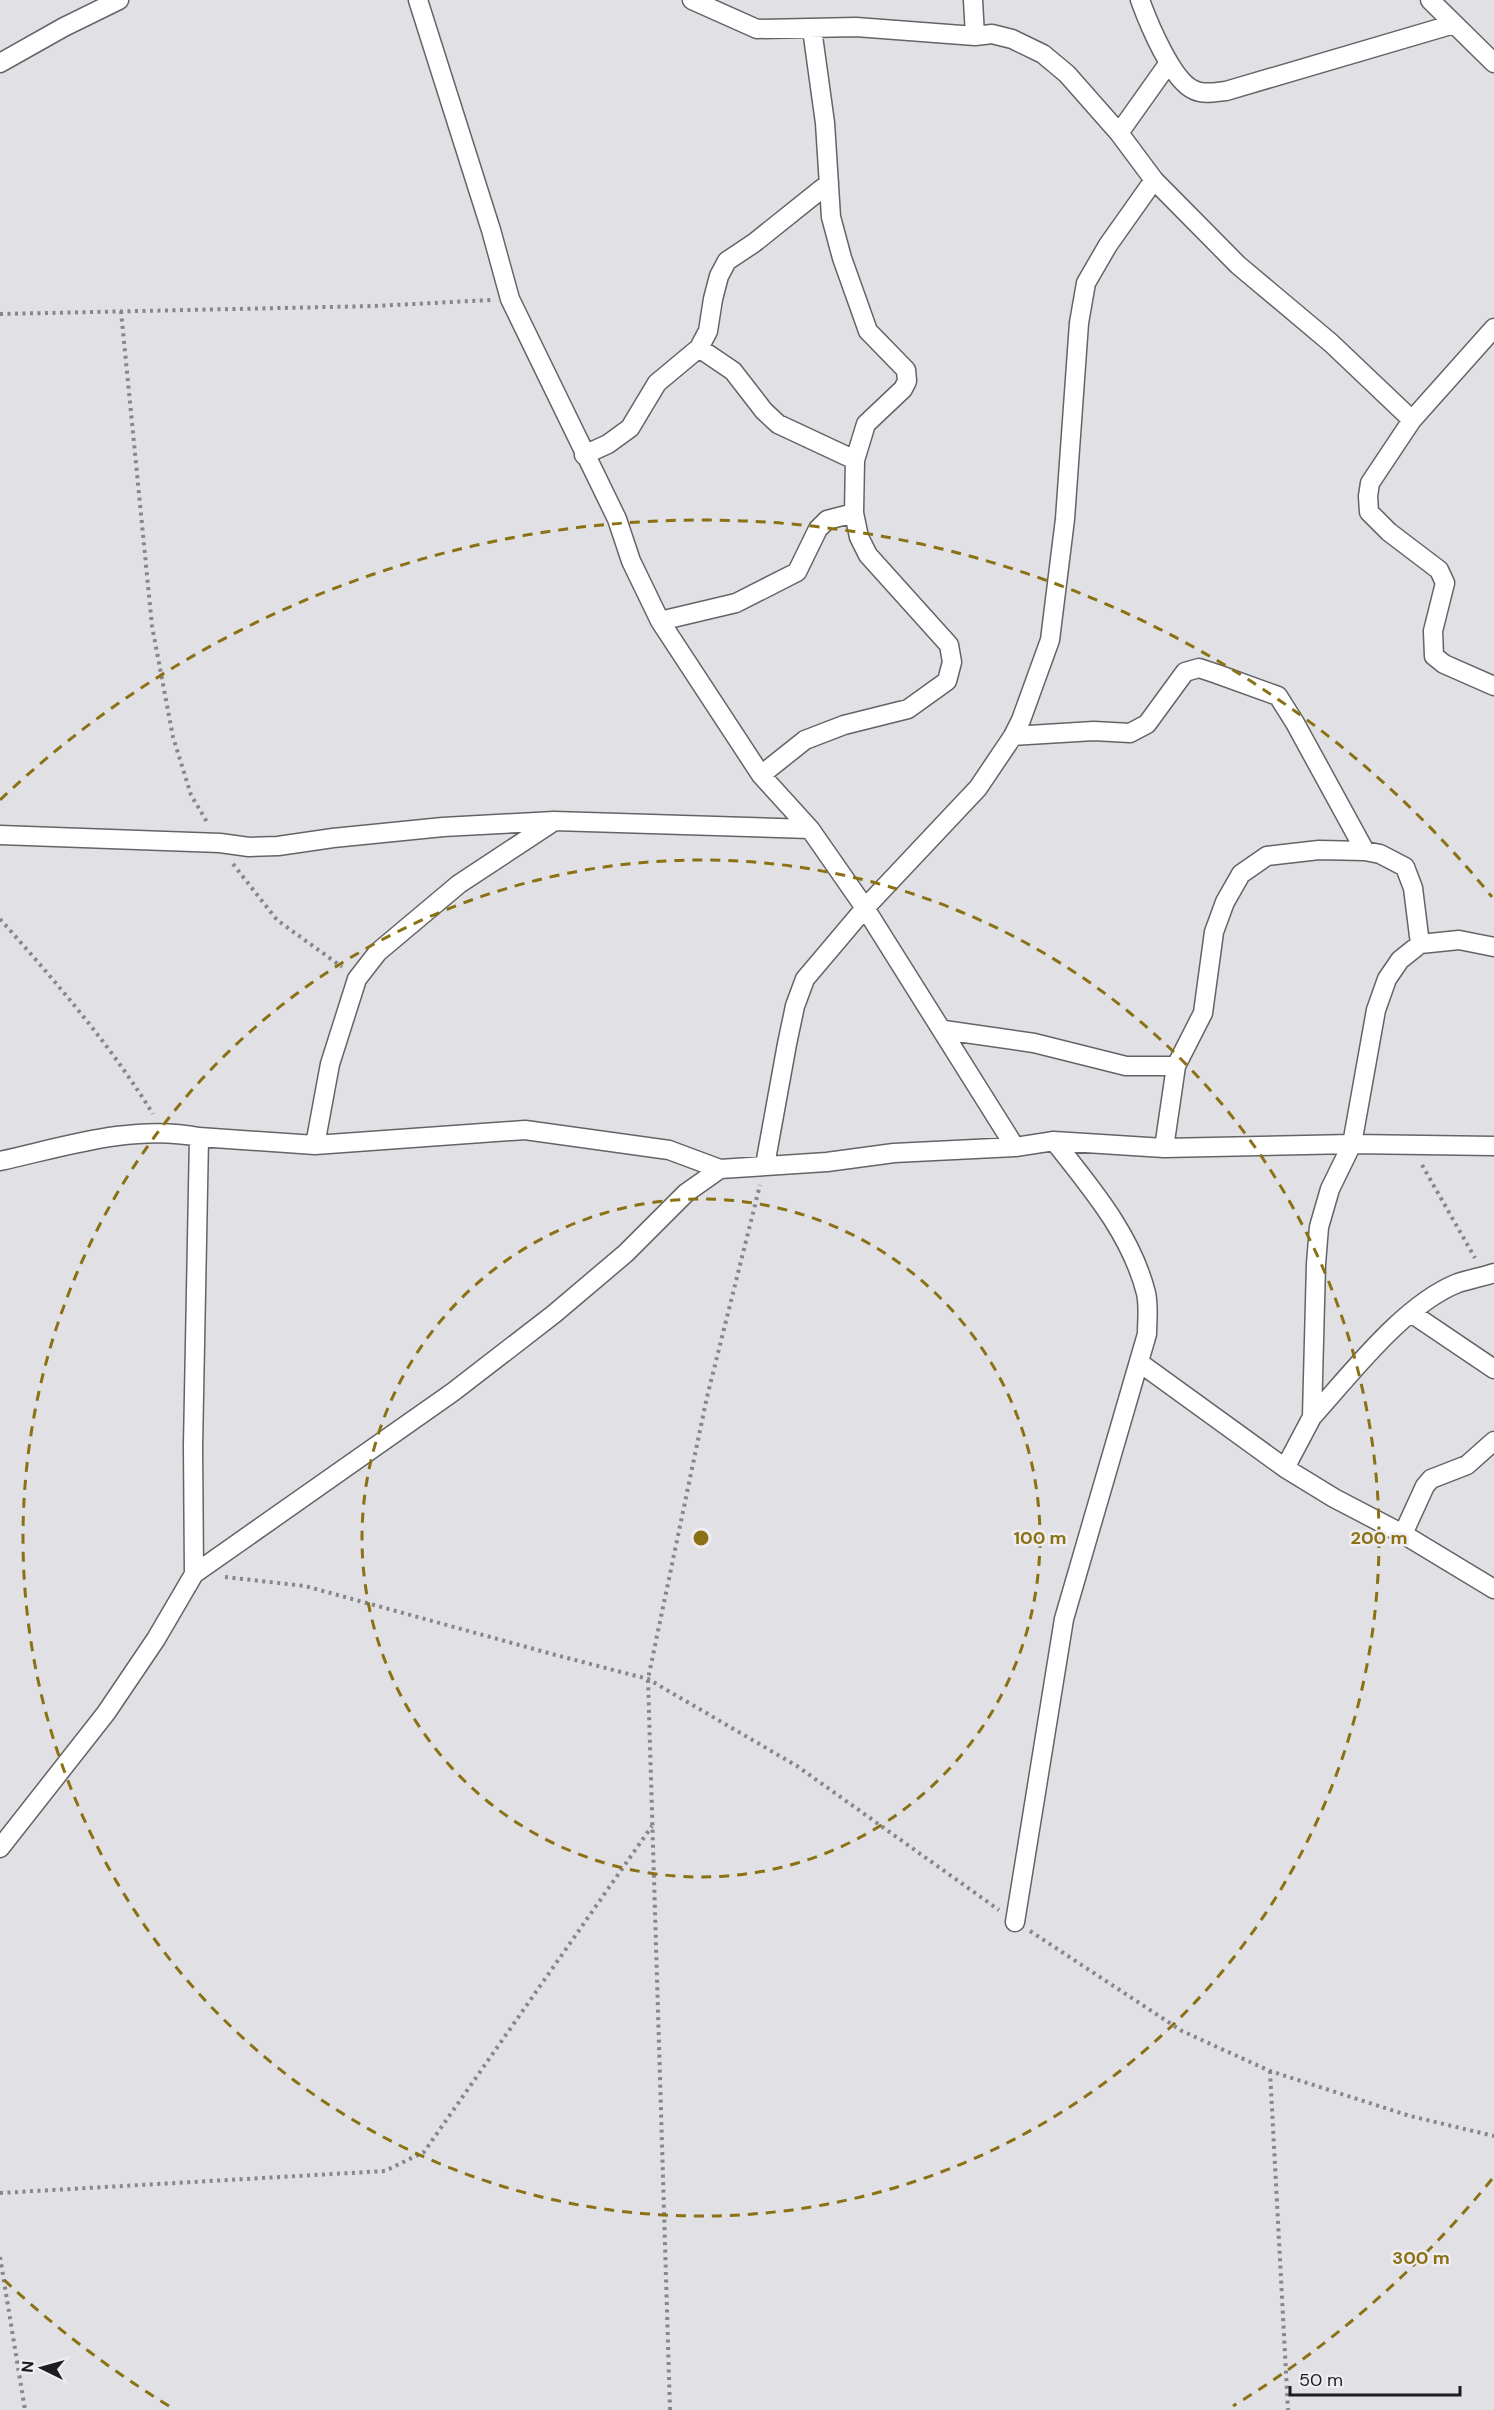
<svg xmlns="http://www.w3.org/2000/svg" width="1494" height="2410" font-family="'DM Sans',sans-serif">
<rect width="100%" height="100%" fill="#e1e0e4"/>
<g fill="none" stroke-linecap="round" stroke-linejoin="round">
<defs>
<path id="street" d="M418,0L491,230L510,299L617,519L631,561L660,621L761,775L810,829L865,908L1015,1147
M692,0L757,29L856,27L975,36L992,34L1012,39L1043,54L1067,74L1119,133L1154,180L1238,265L1331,343L1412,420
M973,0L975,36
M1140,0C1148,22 1172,81 1194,90C1204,95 1216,92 1226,91L1454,24
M1430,0L1494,63
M0,63L64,27L119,0
M1119,133L1168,64
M1494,328L1412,420L1370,483L1368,496L1369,512L1389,532L1439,570L1445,583L1433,631L1434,656L1444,664L1494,686
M699,348L733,371L764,411L778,424L855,460
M584,455L608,444L630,428L657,383L699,348L708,331L713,299L719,276L727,261L754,243L829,183
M660,621L736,603L797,572L818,529L827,520L854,513
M1013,736L1094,731L1130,733L1147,724L1185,672L1199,668L1217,674L1278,696L1295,723L1365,851
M761,775L805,740L844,725L908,709L947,681L952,662L949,645L868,555L859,537L854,513L855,460L866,424L903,389L907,381L906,370L868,331L842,258L831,217L825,123L812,29
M0,835L220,843L249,847L278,846L333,838L443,827L554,821L810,829
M1420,944L1459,940L1494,947
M944,1030L1034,1043L1126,1066H1176
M315,1145L330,1064L357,979L378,952L459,884L553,822
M1164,1148L1176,1066L1203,1013L1214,932L1225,902L1241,874L1267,856L1319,850L1365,851L1380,854L1405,867L1413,888L1420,944L1400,960L1387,979L1376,1010L1352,1144L1330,1189L1319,1227L1316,1264L1312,1417L1285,1468
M0,1161C64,1147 132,1124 199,1137
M765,1165L787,1044L795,1006L805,979L865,908L978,788L1013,736L1021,720L1050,640L1065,519L1079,323L1086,283L1108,245L1154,180
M1411,1313L1494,1369
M1140,1363L1285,1468L1334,1498L1403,1534L1494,1589
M1312,1417C1351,1374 1404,1304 1458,1283C1470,1279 1482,1277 1494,1273
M1403,1534L1425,1486L1431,1479L1467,1465L1494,1441
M194,1574L193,1446L199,1137L315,1145L525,1130L669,1150L720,1169L827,1162L894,1153L1015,1147L1054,1141L1164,1148L1352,1144L1494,1146
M0,1848L106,1713L156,1639L194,1574L453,1392L554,1314L626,1253L686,1193L720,1169
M1015,1922L1064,1619L1147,1334C1147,1321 1149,1306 1146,1293C1131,1234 1091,1188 1054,1141"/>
</defs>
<!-- street casing -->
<use href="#street" stroke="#646366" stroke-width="21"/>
<!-- path -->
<path stroke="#878689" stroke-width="4" stroke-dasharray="3 4.5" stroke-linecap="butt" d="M121,311L152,626L173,737L191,795L207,822
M0,314L375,306L491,300
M233,864L277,920L342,967
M0,919C55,981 109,1043 153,1114
M1422,1165L1475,1258
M225,1577L305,1586L552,1654L648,1679L797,1766L999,1910
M1030,1931L1182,2031L1270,2071L1410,2116L1494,2136
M1270,2071L1288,2410
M0,2193L385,2171L424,2152L652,1826
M0,2257L25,2410
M670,2410L648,1679L707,1397L760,1185"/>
<!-- street -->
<use href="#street" stroke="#fff" stroke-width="18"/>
</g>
<!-- distance rings -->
<g fill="none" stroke="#8a7114" stroke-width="3" stroke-dasharray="10 8">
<circle cx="701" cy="1538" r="339"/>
<circle cx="701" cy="1538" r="678"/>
<path d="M1492 2179A1018 1018 0 0 1 1233 2406M169 2406A1018 1018 0 0 1 0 2276M0 800A1018 1018 0 0 1 1492 897"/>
</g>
<circle cx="701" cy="1538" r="9" fill="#8a7114" stroke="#efedf1" stroke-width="3"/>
<g font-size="18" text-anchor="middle" font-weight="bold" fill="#8a7114" stroke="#efedf1" stroke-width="5" stroke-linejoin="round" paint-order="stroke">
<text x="1040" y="1544">100 m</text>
<text x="1379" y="1544">200 m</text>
<text x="1421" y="2264">300 m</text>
</g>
<!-- north arrow -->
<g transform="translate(42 2368) rotate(275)" stroke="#efedf1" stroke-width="4.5" paint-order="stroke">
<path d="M0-4.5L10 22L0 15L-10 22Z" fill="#1d1c1e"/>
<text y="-9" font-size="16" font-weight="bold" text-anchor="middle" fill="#1d1c1e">N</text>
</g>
<!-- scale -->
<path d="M1290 2386v9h170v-9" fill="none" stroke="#1d1c1e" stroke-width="3"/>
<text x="1299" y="2386" font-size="18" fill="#1d1c1e" stroke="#efedf1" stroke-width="4.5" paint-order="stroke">50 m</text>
</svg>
